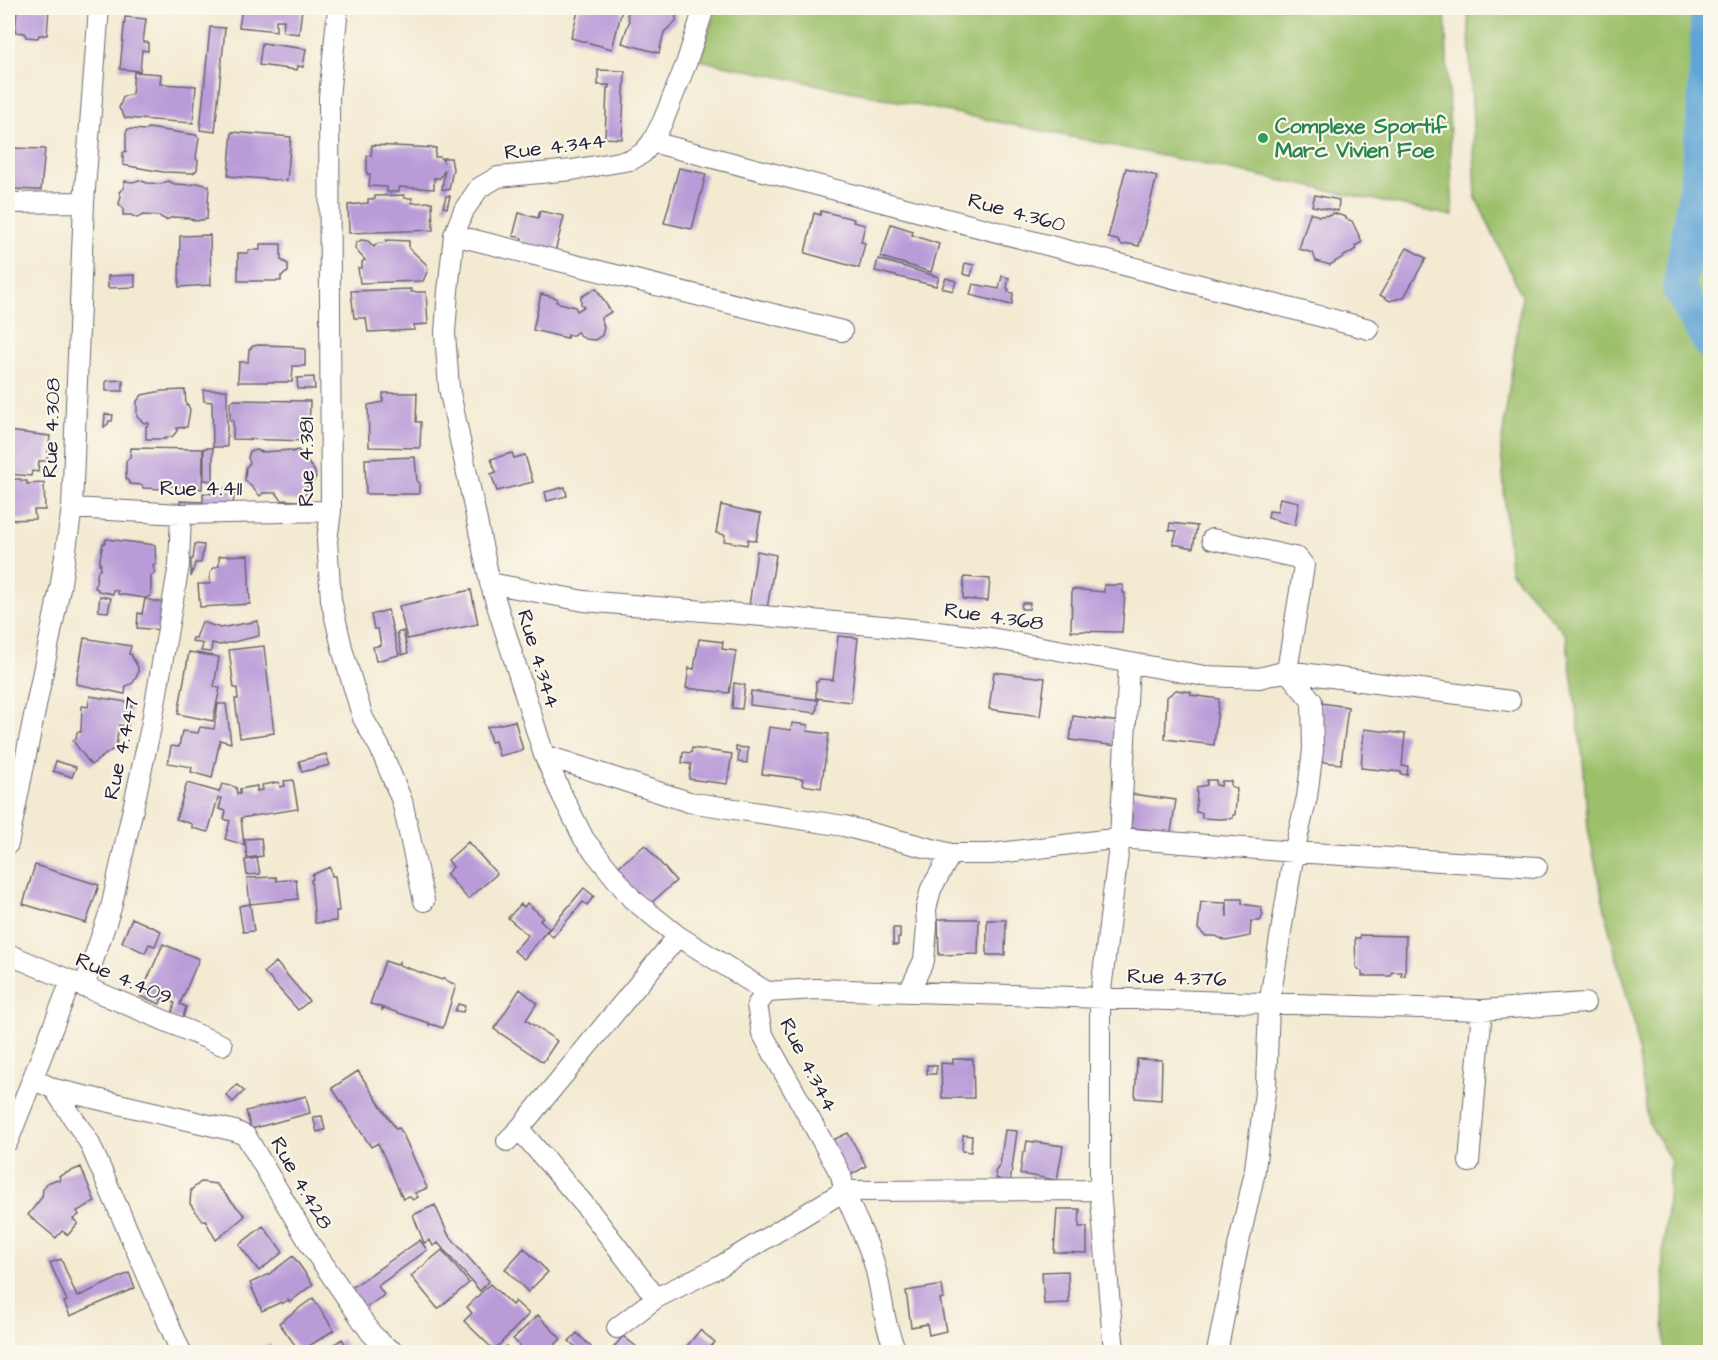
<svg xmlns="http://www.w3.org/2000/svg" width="1718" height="1360" font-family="'Architects Daughter',sans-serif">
<rect width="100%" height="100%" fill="#fbf7ec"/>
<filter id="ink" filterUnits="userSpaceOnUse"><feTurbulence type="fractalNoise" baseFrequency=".0167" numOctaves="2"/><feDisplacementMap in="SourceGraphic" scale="12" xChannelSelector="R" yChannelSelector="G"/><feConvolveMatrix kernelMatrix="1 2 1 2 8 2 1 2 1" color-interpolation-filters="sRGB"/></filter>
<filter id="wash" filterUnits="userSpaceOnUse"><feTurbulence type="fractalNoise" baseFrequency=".008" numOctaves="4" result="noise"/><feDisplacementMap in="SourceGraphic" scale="24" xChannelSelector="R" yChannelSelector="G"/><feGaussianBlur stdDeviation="1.35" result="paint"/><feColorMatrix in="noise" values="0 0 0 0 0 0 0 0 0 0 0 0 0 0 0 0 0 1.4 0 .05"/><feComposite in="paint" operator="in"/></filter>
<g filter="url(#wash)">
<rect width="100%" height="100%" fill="#f3ead2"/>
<!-- green -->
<path fill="#9cc06a" stroke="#5f7152" stroke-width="1.5" d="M716,8H1445L1453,216L699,60Z
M1468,8H1710V1352H1665L1663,1256L1671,1162L1648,1121L1634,1022L1609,929L1588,829L1583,759L1566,635L1510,571L1501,447L1522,296L1476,198Z"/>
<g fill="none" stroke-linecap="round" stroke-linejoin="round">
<!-- river -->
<path stroke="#5ea4d4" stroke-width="34" d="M1707,8C1709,102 1696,196 1679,289L1710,343"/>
</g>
<g id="blocks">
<!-- building -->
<path fill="#b99bd8" d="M17,8H49L47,35H39L38,38L26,37L25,33L15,32Z
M242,8H302L299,34L283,32L284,20H276V31L239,27Z
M579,8H614L622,10L612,49L571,38Z
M632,8H674L676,10V21L664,32L659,53L622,43L629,22L627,14Z
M125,17L146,19L143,42H148V51L142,50L140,71L120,69Z
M210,27L225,28L215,132L200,130Z
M262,43L306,49L303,67L298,66L297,70L259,65Z
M598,70L625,71L622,139L605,138L607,88H609V85H598Z
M134,72L161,74L160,84L196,86L193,123L125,118L119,108L123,97L132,94Z
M148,128L196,135L199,138L196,158L198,161L197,170L193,173L163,172L123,165V153L126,151V132L128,129L147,130Z
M232,132L291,137L287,181L228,176Z
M372,145L436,148L435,157H440L443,161V158H451L453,169L449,190L442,189L445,170L440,178H434V189L399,187V192H387V187L369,186L370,174H367V156H371Z
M8,148L45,149L41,190L8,189Z
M679,168L706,174L692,229L664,223Z
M1126,168L1157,176L1139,246L1130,244L1122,245L1117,240L1108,238Z
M139,180L147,183L161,184L168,181L175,184L190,185L198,183L209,186L207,219L196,221L189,218L173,217L166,220L159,216L143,215L137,218L131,215H123V208L119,204L121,196L119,192L124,188V181L133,182Z
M404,195V198H412V203L432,202L433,230L349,233L348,205L368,203V199H375V196Z
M1315,195L1339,200L1338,211L1312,206Z
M446,196H450L447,208L443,207Z
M540,211L564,216L555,252L520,244L522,238L513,236L519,213L538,218Z
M821,211L854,219L853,222L865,225L861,242L865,243L859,268L805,253L814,213L820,215Z
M1310,213L1319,216L1332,215L1333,213L1346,217V219L1352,221L1362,242L1355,246L1356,249L1330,265L1316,261L1313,253L1299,249Z
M891,224L913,231L912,235L939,244L931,272L881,257Z
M210,235L211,285L179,287L180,236Z
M361,240L368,241L374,247L376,244L386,242V240L409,241V248L427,265L428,270L423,281L360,283L358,268H362V262L365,260L355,249L356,243Z
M260,244H281V260L288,264V272L281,276V281H238V253H248L249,250H260Z
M1407,248L1426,258L1404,297L1390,301L1380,295Z
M878,259L939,277L936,286L875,271Z
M965,263L974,265L971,276L963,274Z
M135,275V287L108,288V276Z
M1002,276L1009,278L1007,288L1009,289L1008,292L1013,293L1012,305L970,295L973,284L999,289Z
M946,278L956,281L953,291L942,288Z
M596,288L611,312L601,318L604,327L602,335L595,340L585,339L577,332L573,335H568L567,338L533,330L541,294L557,298L556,302L575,307L577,311L584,307L581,304V297Z
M411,289V292H426L428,324L414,325V330L368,332L366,318H354L351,291Z
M259,345L294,346V348L305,349V366H293L292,382H238L239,362H248L249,350L253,346Z
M314,377L315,389H298L297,378Z
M123,380V391H106V381Z
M185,390L186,405H188L190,410L187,427L177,428V431L172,437H166V439H146V426L149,425V423H144L137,417V401L142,395L162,391Z
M203,390H227V447H213L212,402L204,401Z
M383,393H417L416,422H421L420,448L369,447L368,405L383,402Z
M234,400L310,401L309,441L233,439V420H230V402Z
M105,414L113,415L112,421H109L108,424L104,427Z
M8,431L50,436L47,461H39L38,472L32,471L31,476L8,474Z
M131,448L203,449L202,489L165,485V489L143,488L142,485L130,484L126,478V461L130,457Z
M204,448H213V481L204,480Z
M257,450L262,452L291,450L292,452L298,450L314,470L316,477L312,484L307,485V492L298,501L282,500L276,493H263L260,496L245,480L246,467L250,463L248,458L250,451Z
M512,453L514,458L525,455L533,482L497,491L491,474L496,472L491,459Z
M415,457L417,482H419V494H366L365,459Z
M8,479H21V481H27V484L44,483L45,510H34L35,519L8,520Z
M565,487L567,496L547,501L545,492Z
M235,488L233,504L180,505V501L203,502V493L213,494V489Z
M1280,498L1299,502L1295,525L1268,518L1269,511L1277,512Z
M721,505L761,514L756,541L748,539L747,545L724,541L725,535L716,533Z
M1170,523L1197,526L1193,548L1173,544L1177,531L1169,530Z
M106,539L155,545L156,565H153L155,573L151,576V596L145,598L118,594V591L113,590V594L98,591V589L95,588L98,570H100L101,564H99L103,543H105Z
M195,544L204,545L201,563H195L191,577V559H193Z
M757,551L776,555L767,609L749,606Z
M248,555L250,604L200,607L198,584H210V573L213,568L219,566V556Z
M964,577L990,579L988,601L963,599Z
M1104,585H1123V593H1125L1122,632L1071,631L1072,589L1104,592Z
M471,590L478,624L407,639L399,606Z
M100,596L111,598L108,612L98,611Z
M145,599L165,603L162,630L137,628L138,613L142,614Z
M1022,603H1030L1029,609H1021Z
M388,610L399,655L376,661L373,647L381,645L378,629H374L371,615Z
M258,621L259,636L220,645L212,643L211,652L201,651L203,644L192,641L193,638H196L202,622L220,628Z
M403,631L408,653L402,655L397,633Z
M838,636L858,638L851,702L816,698V682H818L819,679L833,680Z
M84,638L131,646L129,654L132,655V657L138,667V673L133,683L126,686L125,694L76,684Z
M699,639L723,642L722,649L736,651L729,693L686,688L689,668L694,669Z
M264,646L274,733L240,738L235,699H238L237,688H234L229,650Z
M189,652L219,657L214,687L220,688L213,721L178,714Z
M994,672L1045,678L1040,716L989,709Z
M734,683L745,685L742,709L732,708Z
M1176,690L1191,692V695L1219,699L1214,745L1165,739L1167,697Z
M751,691L818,700L816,713L750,705Z
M90,696L132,703L128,726L119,725L116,747L91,765L73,741L76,739L77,732H81L82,706L88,707Z
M1321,703L1348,707L1341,764L1315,761Z
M218,704H226L231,743L220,740L212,778L191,772L192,767L168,763L171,746L179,747L182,731L198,733L200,727L214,729Z
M1073,716L1120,722L1117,746L1070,740Z
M515,721L523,750L499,756L495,741L491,742L487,727Z
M792,723L808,725L807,731L829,734L821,788L802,785L803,779L762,774L769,727L791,730Z
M1364,729L1405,734L1402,766H1408L1407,775L1401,774V772L1361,768Z
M736,747L748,748L747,763L738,762L739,751H736Z
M692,748L732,754L727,784L689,779L691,764L682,763L683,752L691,753Z
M326,754L330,765L302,772L299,761Z
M56,761L76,767L72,777L53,771Z
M293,780L298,809L241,818L244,845L225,839L230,821L224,819L226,811L219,809L222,798H218L208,832L192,828V824L176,819L187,783L219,792L222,784L236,787L237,794H240V789L257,786V791L263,790L262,785L279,782L280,787L285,786L284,781Z
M1207,780H1216V785L1221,786L1222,781H1231V786L1237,789L1235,815H1233V818L1219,819L1202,818V813L1196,812L1197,787L1207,785Z
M1132,794L1176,800L1171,832L1131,828L1132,813H1130Z
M261,838L263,856L247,858L245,839Z
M468,842L497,874L468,899L446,874L453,867L448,860Z
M645,845L676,881L650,904L639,892L635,895L614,870Z
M257,858L260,874L247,875L245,860Z
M35,865L99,885L86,923L23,904Z
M330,867L332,876H335L339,911H336V921L315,923L311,880L313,879L312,875Z
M276,877L277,881L296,879L298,899L250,904L247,878Z
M584,888L594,896L587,905L583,902L553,937L547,932Z
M1227,899H1242V904L1261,907L1263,915L1260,921H1251L1250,936L1226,941L1216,936H1205L1198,929L1201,902L1226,903L1227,917Z
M527,903L543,917L540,920L549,928L524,959L514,951L528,935L508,918L521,904L524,907Z
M250,904L254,931L243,932L239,906Z
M132,918L161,931L155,946L149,944L145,953L122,942Z
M938,919H979L978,954L939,955Z
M987,920H1006L1005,955H987Z
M893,928H900V938H898V945H893Z
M1360,935L1406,936L1405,976H1401L1402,972H1392L1391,976H1362V972L1356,967L1355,938H1360Z
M163,944L199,959L180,1004L186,1007L182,1021L171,1017L175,1003L162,998L160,1004L140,996Z
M385,961L397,965L399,962V965L442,980L444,978L445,980L456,985L443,1028L431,1024L429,1025V1023L384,1008L382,1010V1007L370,1004Z
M276,962L309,1001L298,1010L264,972Z
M520,989L537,1003L526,1020L557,1041L543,1062L494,1029Z
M458,1004L465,1006L463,1012L455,1011Z
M953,1059H973L974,1098H942L941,1063L953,1064Z
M1137,1059L1162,1060L1161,1100L1135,1098Z
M927,1065L937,1066L936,1074H927Z
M358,1071L396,1129L399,1128L402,1132L427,1188L415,1193L418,1197L413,1200L409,1196L403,1199L378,1143L371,1147L332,1088Z
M237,1085L244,1091L233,1102L226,1095Z
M306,1096L310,1113L251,1129L246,1111Z
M322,1116L325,1130L317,1132L313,1117Z
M1005,1130L1017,1131L1010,1184L999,1183V1179L996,1178L995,1172L1000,1165Z
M848,1133L866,1166L848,1177L828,1142Z
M963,1135L972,1136L971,1152L962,1151Z
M1027,1141L1063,1146L1057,1180L1020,1174L1023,1152H1025Z
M81,1167L95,1202L77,1211L79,1215L73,1219L78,1223L68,1235L62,1231L56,1238L28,1215L42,1197L43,1189L47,1183L55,1180L60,1181L59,1176Z
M201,1182L216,1184L245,1216L216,1240L205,1220L203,1221L190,1204L191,1190Z
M435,1205L448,1234L489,1281L480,1291L438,1243L433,1246L430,1240L424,1243L413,1215Z
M1057,1209H1080L1079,1227H1087V1253L1054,1252Z
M263,1226L283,1252L259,1271L239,1245Z
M420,1240L427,1250L378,1286L384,1295L364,1309L350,1289Z
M524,1248L548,1272L528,1292L505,1269Z
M442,1250L469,1283L438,1309L411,1276Z
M293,1256L313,1284L290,1302L288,1300L282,1304L281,1302L262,1311L250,1283L269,1274Z
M61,1259L77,1297L129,1273L135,1288L70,1316L64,1302L67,1301L50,1263Z
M1068,1271L1069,1303L1044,1304L1042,1272Z
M490,1284L512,1305L515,1301L529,1314L494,1350L464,1321L472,1313L467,1307Z
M942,1285L944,1299H940L946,1331L929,1335L927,1324L911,1327L906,1291Z
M313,1298L334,1330L300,1352L279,1323Z
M538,1315L561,1339L547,1352H513L520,1346L513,1339Z
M700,1330L715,1342L706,1352H694L687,1346Z
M577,1333L591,1347L586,1352H581L569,1341Z
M623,1336L643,1352H610Z
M342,1339L348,1348L352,1346L356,1352H322Z
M270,1344L274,1352H248Z
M506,1346L512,1352H500Z"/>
</g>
</g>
<g filter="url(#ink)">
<use href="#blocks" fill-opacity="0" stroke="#6b6870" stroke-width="1.5"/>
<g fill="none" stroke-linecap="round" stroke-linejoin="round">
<defs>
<path id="minor" d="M338,8L329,97L331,511L327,541L331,600L343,652L363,718L380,748L402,801L424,901
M704,8L686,64L663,121L652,142L643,153L631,160L613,163L572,170L498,177L479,188L464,210L454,235L448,291L445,333L449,388L490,583L544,755L562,795L584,839L632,899L678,936L767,992L757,1005L762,1033L841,1175C847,1208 867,1235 875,1267C883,1296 883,1326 897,1352
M652,142L1369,329
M8,203L84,202
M454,235L842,331
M72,508L181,514L331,511
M490,583L584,601L883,626L990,638L1205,676L1259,678L1287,671L1304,566L1298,558L1212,539
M1287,671L1510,701
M544,755L689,802L844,826L951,854H991L1120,838L1294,852L1537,867
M8,844L61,583L72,508L84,202L99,8
M8,954L222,1045
M84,987L111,908L151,727L179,565L181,514
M767,992L815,989L1482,1010L1585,1003
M909,992L924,960L927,927L926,909L931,889L951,854
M33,1079L54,1089L235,1131L246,1136L311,1246L371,1333L384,1346L394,1352
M54,1089L89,1142L181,1352
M519,1129L589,1210L656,1298
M8,1141L71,981
M507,1141L519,1129L678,936
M1469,1162L1482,1010
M617,1328L656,1298L719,1267L844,1191L1100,1190
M1114,1352L1100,1190V998L1120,838L1129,663
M1217,1352L1237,1251L1254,1176L1266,1085L1269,1005L1294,852L1307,797L1313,750L1312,701L1287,671"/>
</defs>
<!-- minor casing -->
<use href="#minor" stroke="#6b6870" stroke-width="22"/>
<!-- minor -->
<use href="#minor" stroke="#fff" stroke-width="20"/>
</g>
</g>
<!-- markers -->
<circle fill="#2e9e5b" stroke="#fbf7ec" stroke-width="2" cx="1263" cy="138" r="6"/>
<g text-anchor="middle" stroke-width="4.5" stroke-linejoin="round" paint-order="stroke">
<!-- leisure labels -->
<g font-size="21" font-weight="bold" fill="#27864d" stroke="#fbf7ec" text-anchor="start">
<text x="1275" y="133">Complexe Sportif<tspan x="1275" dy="24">Marc Vivien Foe</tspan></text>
</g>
<!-- street labels -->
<g font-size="21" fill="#22223b" stroke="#fbf7ec">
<text transform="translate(555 146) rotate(-7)" y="7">Rue 4.344</text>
<text transform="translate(1017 212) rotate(15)" y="7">Rue 4.360</text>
<text transform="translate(51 428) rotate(-88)" y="7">Rue 4.308</text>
<text transform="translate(306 462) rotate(-90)" y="7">Rue 4.381</text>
<text x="201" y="495">Rue 4.411</text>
<text transform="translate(994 616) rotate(8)" y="7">Rue 4.368</text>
<text transform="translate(539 659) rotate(73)" y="7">Rue 4.344</text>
<text transform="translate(121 748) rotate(-78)" y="7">Rue 4.447</text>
<text transform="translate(1177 977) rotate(2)" y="7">Rue 4.376</text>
<text transform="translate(124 978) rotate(23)" y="7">Rue 4.409</text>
<text transform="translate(809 1065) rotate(63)" y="7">Rue 4.344</text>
<text transform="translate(302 1183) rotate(60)" y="7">Rue 4.428</text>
</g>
</g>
<!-- margin -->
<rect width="1718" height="1360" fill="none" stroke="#fbf7ec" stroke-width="30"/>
</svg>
